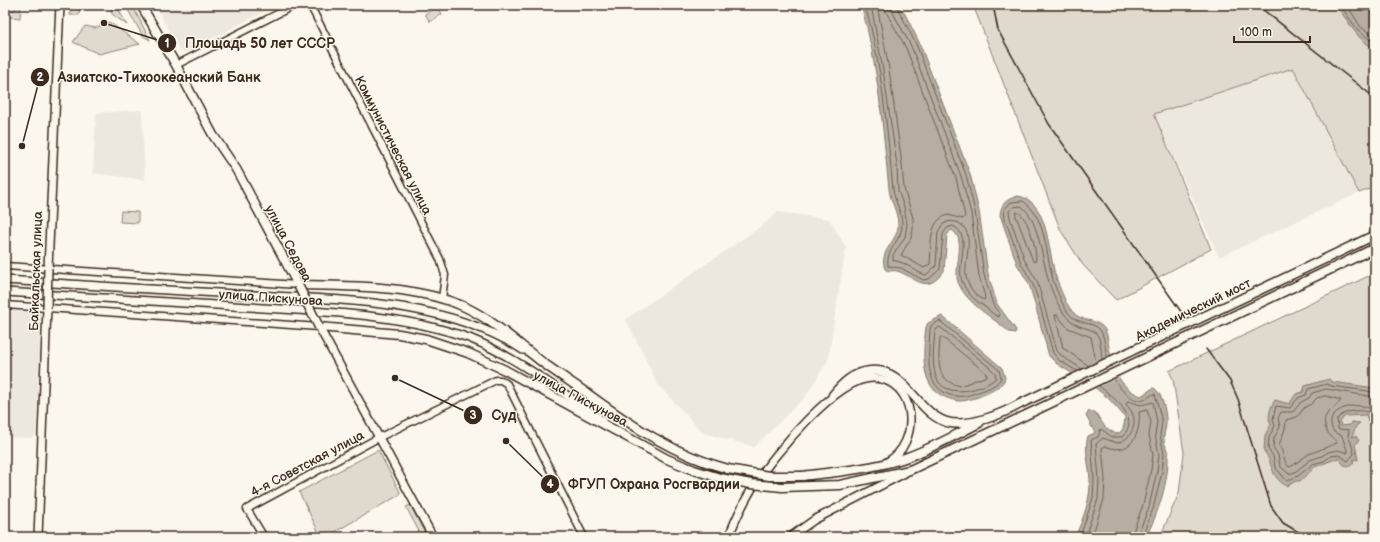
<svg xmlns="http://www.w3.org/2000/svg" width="1380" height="542" font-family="'Balsamiq Sans',sans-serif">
<rect width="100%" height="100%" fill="#fbf7ec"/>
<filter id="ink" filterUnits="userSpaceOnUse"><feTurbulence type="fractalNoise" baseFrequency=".025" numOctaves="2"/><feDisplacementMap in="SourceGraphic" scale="8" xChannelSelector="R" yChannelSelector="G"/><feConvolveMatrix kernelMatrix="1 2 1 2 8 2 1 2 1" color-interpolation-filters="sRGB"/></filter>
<g filter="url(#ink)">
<!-- built -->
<path fill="#ede8dd" d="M155,5H277L186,52L180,51Z
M1293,68L1359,193L1219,257L1154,114Z
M142,110L145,180L93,173L96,113Z
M778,212L829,219L846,247L828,360L806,396L754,447L703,433L658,385L626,319L763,225Z
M5,310L41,313L36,435L31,438L5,437Z"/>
<!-- green -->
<path fill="#dfd9ce" stroke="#8d8276" d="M10,5H21L20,18L9,17L10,10H15V6Z
M70,5H80L79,15H70Z
M110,5H116L127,25L112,14Z
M125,5H132L150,40L143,36Z
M973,5H1334C1350,19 1353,37 1375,49V187L1359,193L1293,68L1154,114L1211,249L1116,300L1083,265L1061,231Z
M438,7L442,14L430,22L425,14Z
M109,22L140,44L99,54L73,42L85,26L95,28Z
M121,211L138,212V223L120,222Z
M1375,273V537H1160L1179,493L1184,453L1173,379L1169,371Z
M378,450L401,494L326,537H321L299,492Z
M410,505L427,537H422L406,507Z"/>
<!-- water -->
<path fill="#b6aea2" stroke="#85796d" d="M861,5H898L905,14L919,42L970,174L979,211L988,274L997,304L1016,330L1015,333L1009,332C992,316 967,305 958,282C953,268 968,237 951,230L947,235L944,271C927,294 918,280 900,272C894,269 889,273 885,269C878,250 899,241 898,224C898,212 890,201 889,189C883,130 878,62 861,5Z
M1334,5H1375V49C1353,37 1350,19 1334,5Z
M1018,196C1049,200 1048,254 1056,277C1060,288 1066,307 1076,315C1085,322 1099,319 1105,330C1108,335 1108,343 1109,348C1113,370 1120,388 1141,396L1153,388C1162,390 1167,415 1166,424C1166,428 1164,432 1164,436C1163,442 1167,448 1168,454C1169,482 1158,513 1146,537H1075C1083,519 1091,499 1090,479C1089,465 1084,449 1088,436L1095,433L1086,416L1089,411L1095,412L1105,427L1116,434C1124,432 1124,425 1125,417L1108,398L1093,386L1057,364L1049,356L1034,301L1029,284L1017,264L1000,215C1001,203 1007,199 1018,196Z
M942,316L1002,368L1005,378C1003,390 969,402 958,401C947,399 935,394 930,384C921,369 924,343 926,327L928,323Z
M1329,379L1332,382L1375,388V425L1368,422L1366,415L1345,416L1340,422L1341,426L1350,425L1351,422L1360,423L1356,426L1352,437L1356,436L1359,441L1355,444L1358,460L1354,459L1353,464L1350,466L1344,465L1338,458L1315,467L1300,481H1296L1287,486C1270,478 1273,462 1264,451L1265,435L1271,425C1267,417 1270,408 1275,400L1289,404L1296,394L1303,392L1305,386Z"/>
<!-- pier -->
<path fill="#fbf7ec" d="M1112,354L1120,377L1094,389L1070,374Z"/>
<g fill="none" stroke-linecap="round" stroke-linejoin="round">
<!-- shore -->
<path stroke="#6c5f53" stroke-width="1" d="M865,5C882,62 887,130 893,189C894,201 902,211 902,224C903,240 885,249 888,266L901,268L923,280L929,279L940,269L943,234L947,228L953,226C973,236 956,264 962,281C966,292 974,300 984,306C989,310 993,315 999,317L1000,314L993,305L984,275L975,211L966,175L916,44L896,5
M871,5L883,70L897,165L898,191L904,207L907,224L905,237L893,255V260L903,263L922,274L926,275L936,266L938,232L942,225L947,222C951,221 954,221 959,223C976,233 964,260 966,276C967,285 976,297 984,300L985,297L979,276L971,213L961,176L911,46L892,11L890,5
M877,5L889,69L902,165L904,189L913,218V230L911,238L901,255L924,268L930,264C932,246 927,221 948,215L963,219L965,216L956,178L940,137L906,48L886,12L884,5
M1340,5L1357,29L1375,44
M1347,5L1360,26L1375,38
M1017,212C1027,213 1039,253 1035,262L1033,261L1016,216Z
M940,321L999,370L1001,378C996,387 984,390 975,393C966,397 959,397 950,395C923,386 929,353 930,330L931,326Z
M940,327L989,367L995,373L996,378C983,390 944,400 936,377C931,363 934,345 935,331Z
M942,337L985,372L987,376L960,386C934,380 939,360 940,338Z
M1089,366L1063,348L1055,315H1057L1068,328L1091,337L1096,362
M1082,369L1063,357L1057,351L1037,281L1025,261L1010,218L1009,211L1013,207L1021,206C1041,219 1042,270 1053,293C1059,306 1065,320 1079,326C1084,328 1092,329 1096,333C1101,338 1101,352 1102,359
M1077,371L1060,361L1053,353L1038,299L1032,282L1021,263L1005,219L1004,210L1011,202L1023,201C1049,218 1045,264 1057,291C1061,300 1066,314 1075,319C1083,324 1095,323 1100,330C1105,337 1105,349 1107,357
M1114,378C1118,388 1133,403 1144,400C1149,398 1151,394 1155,394L1162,422L1160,435L1164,454L1162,472L1153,509L1142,537
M1375,392L1331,386L1327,384L1308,389L1306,395L1298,398L1290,408L1276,406L1273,419L1275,426L1269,437L1268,449L1273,456L1275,467L1287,481L1298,476L1313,464L1324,461L1331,456L1339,455L1348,461L1354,454L1351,442L1348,437L1349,430L1338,429L1337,419C1344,411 1357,409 1368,412L1371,419L1375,421
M1326,396L1341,400C1335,410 1318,413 1327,431C1329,437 1336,438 1337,443L1309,454L1292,466L1289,467C1283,462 1284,452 1279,445L1285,429L1286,420L1297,417L1305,407L1311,404L1317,398Z
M1375,397L1326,389L1312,393L1309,398L1301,402L1293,412H1281L1278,418L1280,427L1274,438L1273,447L1278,455L1280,466L1289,474L1295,472L1310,460L1322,456L1328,452L1338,450L1348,453L1342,436L1334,432C1318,407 1369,397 1375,414
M1080,537L1093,498L1094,480L1091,440L1098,437L1101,429L1112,437H1122C1142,418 1113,397 1099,386
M1085,537L1098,499L1099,479L1096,444L1103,438L1117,443C1129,441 1137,427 1133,415C1132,411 1128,407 1126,404L1128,401L1141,405L1153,402L1157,422L1155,435L1159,454L1157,471L1149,507L1137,537
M1092,537L1104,499L1105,479L1102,448L1105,446C1131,457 1141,434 1139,412L1147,410L1151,422L1149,435L1153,455L1151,470L1143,505L1131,537"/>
<defs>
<path id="tertiary" d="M310,5L440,259L445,275L442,299
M176,65L295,5
M5,266L298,285
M5,305L319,327
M264,537L247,509L378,438L496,380H501L507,384L584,537"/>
<path id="secondary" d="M48,268L60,5
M5,280C82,285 158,290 235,294C328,300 442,297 523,350
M5,292C86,297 168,302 249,307C322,312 399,313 469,338C517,357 560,391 602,420
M319,327L433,537
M38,537L47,308
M729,537C735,519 744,502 754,485C773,456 837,377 873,378C917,379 922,443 887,462
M790,537L814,520L905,473"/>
<path id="primary" d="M141,5L176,65L213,135L236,169L298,285C351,286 416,285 465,307C495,321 519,345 546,365C560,375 574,384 588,394C632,426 675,455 728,469
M319,327L399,334L426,339L468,353L505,370L667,459L694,470L720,478
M833,395C843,383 853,373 870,371C906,366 917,417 951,423C973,426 1002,414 1020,404
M802,476C836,472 870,469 902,459C929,450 954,436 979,423
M782,487L840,485L910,470L1026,415"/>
</defs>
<!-- tertiary casing -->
<use href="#tertiary" stroke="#3b2a1e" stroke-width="9"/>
<!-- secondary casing -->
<use href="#secondary" stroke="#3b2a1e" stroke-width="10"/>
<!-- primary casing -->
<use href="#primary" stroke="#3b2a1e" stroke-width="11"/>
<!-- tertiary -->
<use href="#tertiary" stroke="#fbf7ec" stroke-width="6"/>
<!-- secondary -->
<use href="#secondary" stroke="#fbf7ec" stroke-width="7"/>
<!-- primary -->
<use href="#primary" stroke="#fbf7ec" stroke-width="8"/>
<!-- rail -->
<path stroke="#3b2a1e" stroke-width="1.5" d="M993,5L998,30L1049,124L1182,313
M1257,5L1375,98
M1206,349L1230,381L1238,399L1271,506L1283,523L1307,537
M1367,537L1375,534"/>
<defs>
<path id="secondary-bridge" d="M47,308L48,268"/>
<path id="primary-bridge" d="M298,285L319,327
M1020,404L1375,235
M1026,415L1375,248
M728,469L769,476H802
M720,478L751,484L782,487"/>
</defs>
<!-- secondary-bridge casing -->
<use href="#secondary-bridge" stroke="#3b2a1e" stroke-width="10" stroke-linecap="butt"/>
<!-- primary-bridge casing -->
<use href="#primary-bridge" stroke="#3b2a1e" stroke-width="11" stroke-linecap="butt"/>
<!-- secondary-bridge -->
<use href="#secondary-bridge" stroke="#fbf7ec" stroke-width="7"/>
<!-- primary-bridge -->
<use href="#primary-bridge" stroke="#fbf7ec" stroke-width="8"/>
</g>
</g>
<g text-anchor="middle" stroke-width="3" stroke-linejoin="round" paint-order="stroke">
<!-- street labels -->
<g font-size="13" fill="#3b2a1e" stroke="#fbf7ec">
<text transform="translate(394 145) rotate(63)" y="5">Коммунистическая улица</text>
<text transform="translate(289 243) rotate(62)" y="5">улица Седова</text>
<text transform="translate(35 271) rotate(-88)" y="5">Байкальская улица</text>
<text transform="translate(271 297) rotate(4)" y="5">улица Пискунова</text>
<text transform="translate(1193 309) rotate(-26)" y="5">Академический мост</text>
<text transform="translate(581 398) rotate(28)" y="5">улица Пискунова</text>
<text transform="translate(307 463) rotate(-28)" y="5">4-я Советская улица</text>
</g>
</g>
<!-- callouts -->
<path fill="none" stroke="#3b2a1e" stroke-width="1.5" d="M104 23L167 43M22 146L40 77M395 378L473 415M506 441L550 484"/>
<g fill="#3b2a1e" stroke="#fbf7ec" stroke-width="1.5">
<circle cx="104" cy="23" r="4"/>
<circle cx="22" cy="146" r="4"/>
<circle cx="395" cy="378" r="4"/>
<circle cx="506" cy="441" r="4"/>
<circle cx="167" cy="43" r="10"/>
<circle cx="40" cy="77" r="10"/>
<circle cx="473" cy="415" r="10"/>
<circle cx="550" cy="484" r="10"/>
</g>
<g font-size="12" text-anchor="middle" font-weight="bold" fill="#fff">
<text x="167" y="47">1</text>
<text x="40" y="81">2</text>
<text x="473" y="419">3</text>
<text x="550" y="488">4</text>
</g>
<g font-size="14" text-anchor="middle" font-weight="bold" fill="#3b2a1e" stroke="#fbf7ec" stroke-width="3" stroke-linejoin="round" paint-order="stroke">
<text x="260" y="48">Площадь 50 лет СССР</text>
<text x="159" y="82">Азиатско-Тихоокеанский Банк</text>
<text x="504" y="420">Суд</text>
<text x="654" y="489">ФГУП Охрана Росгвардии</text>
</g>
<!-- margin -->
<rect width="1380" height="542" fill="none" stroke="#fbf7ec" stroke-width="20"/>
<rect x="10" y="10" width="1360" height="522" fill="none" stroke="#3b2a1e" stroke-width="1.5" filter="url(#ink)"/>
<!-- scale -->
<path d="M1234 36v6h76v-6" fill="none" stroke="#3b2a1e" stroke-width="2"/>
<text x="1240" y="36" font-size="12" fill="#3b2a1e" stroke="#fbf7ec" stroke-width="3" paint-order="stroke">100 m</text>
</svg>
